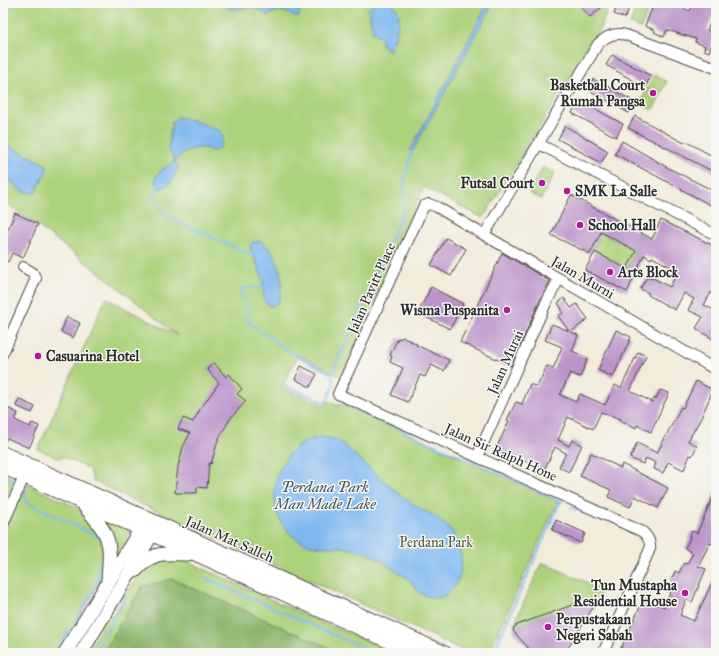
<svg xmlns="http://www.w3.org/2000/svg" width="719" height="656" font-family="'IM FELL Great Primer',serif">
<rect width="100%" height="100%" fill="#f6f6f2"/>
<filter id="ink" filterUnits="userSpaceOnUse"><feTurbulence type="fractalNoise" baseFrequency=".025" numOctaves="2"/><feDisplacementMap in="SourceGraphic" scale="8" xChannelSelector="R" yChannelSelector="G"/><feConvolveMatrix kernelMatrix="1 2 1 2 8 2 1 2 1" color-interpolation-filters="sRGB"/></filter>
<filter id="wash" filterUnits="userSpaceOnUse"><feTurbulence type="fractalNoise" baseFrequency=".012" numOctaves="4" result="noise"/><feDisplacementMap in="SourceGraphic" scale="16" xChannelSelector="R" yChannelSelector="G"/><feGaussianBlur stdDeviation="0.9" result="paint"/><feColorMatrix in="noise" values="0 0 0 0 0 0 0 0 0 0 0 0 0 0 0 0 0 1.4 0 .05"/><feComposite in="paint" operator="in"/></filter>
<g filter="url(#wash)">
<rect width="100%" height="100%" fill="#f2ecdb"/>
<!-- green -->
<path fill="#add27b" stroke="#6c7e53" d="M3,3H610L599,31L483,218L424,187L341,377L298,355L282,387L326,406L329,401L338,406L339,403L558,501L489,653H469L130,499L93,481L89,469L64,457L58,458L38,449L106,298L178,336L104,276L3,200Z
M637,3H651L641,28L630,24Z
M654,75L667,82L653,110L640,104Z
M543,167L555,173L541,199L529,193Z
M602,233L636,251L627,268L593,250Z
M3,473L18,481L10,501L3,500Z
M28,485L74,506L87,516L98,529L106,562L99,584L59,653H3V531L22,487Z
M96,515L133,532L117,558L115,548Z
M158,559L184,560L332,627L400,653H341L172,579L142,587L103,653H87L105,621L115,612L137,577Z
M542,562L596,587L598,583L603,587L597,602H594L591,599L586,600L515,626L514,624Z"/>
<!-- forest -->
<path fill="#8ab46b" stroke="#5a704b" d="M172,579L341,653H103L142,587Z"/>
<!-- water -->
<path fill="#7fb8f0" stroke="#55728e" d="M223,3H295L300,14L299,17C284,14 284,6 267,16V14C263,12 259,9 254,8C244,6 230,14 223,3Z
M375,3C379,3 384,2 388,3C409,7 394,39 390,50L382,45L381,39L372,31L373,26L371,24L369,9Z
M488,3H493L413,151H410Z
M178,117L192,120L221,131C224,138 223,149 213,151C210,151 208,149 205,148C194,147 179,153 175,162L179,166C175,174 169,192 158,187L155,179C159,169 166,168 174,162L173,156L168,150L172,122Z
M3,143L47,165V170L36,192C22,197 12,182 3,173Z
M261,241C279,254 286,282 278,303L270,307C259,297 266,289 262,277C259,267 254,257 250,247L253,242Z
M321,437C327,438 334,438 339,441C346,446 353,453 359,459C380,477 399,497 423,510C435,517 446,522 454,534C468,555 463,603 429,597C419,595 415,586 409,579C406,576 402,575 399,573C388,566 377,556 365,552C358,550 349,548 341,547C336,546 331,548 326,547C317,547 305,544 297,539C257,512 274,443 321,437Z"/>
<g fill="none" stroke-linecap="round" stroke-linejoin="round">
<!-- stream -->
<path stroke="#7fb8f0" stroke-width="2" d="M158,187L153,198L167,217L254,256
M263,287L241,289L249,323L293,354L332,374
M285,385L326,403L334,384L332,374L404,209L403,186L412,151
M343,404L562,502
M3,476L15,482
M24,487L26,502L101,538
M572,507L584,513
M205,578L375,653
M74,623L97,585L99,563L104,556
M55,653L72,627
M94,653L126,597
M493,653L560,502"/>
</g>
<g id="blocks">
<!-- building -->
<path fill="#bb94ca" d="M578,3H607L590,17Z
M618,3H631L625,18L614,14Z
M654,3H661L673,8L674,4L690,11L693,3L716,4V9L707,30L716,34V42L713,41L709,52L704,50L705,46L695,42L696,39L667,30L664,37L654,32L655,30L645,26Z
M612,55L651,76L645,87L606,65Z
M593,79L635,102L629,113L587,89Z
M579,100L623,124L616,137L572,113Z
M635,116L684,143L685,141L716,158V173L628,128Z
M565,126L608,151L601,163L558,139Z
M622,141L670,169L716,192V208L615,154Z
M571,195L652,239L661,220L716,247V283L704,305L716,311V341L696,328L703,317L688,310L694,299L684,293L675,310L648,295L649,293L640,289L647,277L650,279L651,277L670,287L678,271L652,257L651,259L644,255L627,292L585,270L595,252L627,269L636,251L601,232L590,254L551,235Z
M15,213L38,224L23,258L12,253L8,262L3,259V235L5,236Z
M446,238L466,249L451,276L431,265Z
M502,253L550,281L540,300L511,366L460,342Z
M431,287L463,304L450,329L418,313Z
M564,298L571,308L577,304L588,319L571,332L578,335L572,351L588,358L580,377L570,373L560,395L576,402L580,394L605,405L615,385L621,388L638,352L646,356L630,391L652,402L654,398L656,399L660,390L669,393L651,432L637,425L636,428L620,420L621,419L601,412L593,429L568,417L558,440L569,446L572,440L582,445L569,472L559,467L566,453L555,447L544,470L518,458L517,460L496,449L509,421L507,420L516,402L522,404L530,384L537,387L547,366L553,369L562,347L545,340L552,324L569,331L558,316L563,313L561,310L562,309L558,303Z
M67,317L80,323L73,338L61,332Z
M616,330L631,337L613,377L598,370Z
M402,337L417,344L416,345L449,360L444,371L431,365L425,377L420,375L408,402L391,395L403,368L390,362L392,356L390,355L398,338L400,339Z
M214,363L226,377L229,374L242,389L237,394L246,401L230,419L218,440L211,464L209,463L207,488L197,487V493H175L178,466L183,447L190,433L178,429L183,418L193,422L201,408L219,383L207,369Z
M301,366L317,374L310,387L295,379Z
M696,381L713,390L701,418L688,441L697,446L692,456L690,455L684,470L668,462L663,473L654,469L656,463L646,458L643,464L630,458L637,443L657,453L681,407L683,408Z
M19,399L35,407L32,413L16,406Z
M3,406L18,413L15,420L30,427L32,423L39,426L29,448L7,438L3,445Z
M591,453L621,468L622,464L668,488L658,508L635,496L630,507L608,497L611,490L580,476Z
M716,490V537L713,544L710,543L698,566L706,569L692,602L686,600L680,615L694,621L716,574V653H619L644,598L664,607L673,587L669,585L675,571L679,573L684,563L687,564L693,553L685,548L690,538L689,537L692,531L697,533Z
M556,520L585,533L581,543L552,530Z
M591,599L594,602V606L565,653H533L513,631L514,627L517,625L586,600Z"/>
</g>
</g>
<g filter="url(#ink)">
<use href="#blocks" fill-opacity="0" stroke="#494845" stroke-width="1"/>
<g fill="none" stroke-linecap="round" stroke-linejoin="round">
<defs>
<path id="minor" d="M539,144L716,235
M484,235L598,44C607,36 614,32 626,35L716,68
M3,353L36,278L32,272L23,267
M477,457L546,303L559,279
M3,524L24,477
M603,653L650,549C651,542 648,537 643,532L612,518L338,394L421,212L424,206L429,204L437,207C529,262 623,315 716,370"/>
<path id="major" d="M3,453L445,653
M3,467L414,653
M85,507C111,536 111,541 108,580
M135,571C155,550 162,554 188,554
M65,653L145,522
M81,653L124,582L156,527"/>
</defs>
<!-- minor casing -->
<use href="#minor" stroke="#494845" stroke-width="12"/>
<!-- major casing -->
<use href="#major" stroke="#494845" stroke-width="15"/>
<!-- minor -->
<use href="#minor" stroke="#fff" stroke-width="10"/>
<!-- major -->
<use href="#major" stroke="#fff" stroke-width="13"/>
</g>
</g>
<!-- markers -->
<g fill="#b5179e" stroke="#f6f6f2" stroke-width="1.5">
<circle cx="653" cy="93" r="4"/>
<circle cx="542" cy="183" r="4"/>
<circle cx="567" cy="191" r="4"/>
<circle cx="580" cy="225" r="4"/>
<circle cx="610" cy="272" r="4"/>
<circle cx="507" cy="310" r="4"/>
<circle cx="38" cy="356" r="4"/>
<circle cx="685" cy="593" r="4"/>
<circle cx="548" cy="627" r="4"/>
</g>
<g text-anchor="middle" stroke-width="3" stroke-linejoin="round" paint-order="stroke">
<!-- poi labels -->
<g font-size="14" font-weight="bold" fill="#2b2b2b" stroke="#f6f6f2" text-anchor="start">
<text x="645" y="90" text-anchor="end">Basketball Court<tspan x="645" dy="16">Rumah Pangsa</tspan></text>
<text x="534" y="188" text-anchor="end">Futsal Court</text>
<text x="575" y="196">SMK La Salle</text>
<text x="588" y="230">School Hall</text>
<text x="618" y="277">Arts Block</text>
<text x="499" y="315" text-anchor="end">Wisma Puspanita</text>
<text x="46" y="361">Casuarina Hotel</text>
<text x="677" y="590" text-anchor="end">Tun Mustapha<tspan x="677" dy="16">Residential House</tspan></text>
<text x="556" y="624">Perpustakaan<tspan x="556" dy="16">Negeri Sabah</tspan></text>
</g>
<!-- street labels -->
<g font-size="14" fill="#2b2b2b" stroke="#f6f6f2">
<text transform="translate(583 277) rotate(30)" y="5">Jalan Murni</text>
<text transform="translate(371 288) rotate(-66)" y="5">Jalan Pavitt Place</text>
<text transform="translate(505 362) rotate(-66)" y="5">Jalan Murai</text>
<text transform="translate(501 452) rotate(24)" y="5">Jalan Sir Ralph Hone</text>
<text transform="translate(230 539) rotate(24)" y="5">Jalan Mat Salleh</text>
</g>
<!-- park labels -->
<g font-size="14" fill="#4c553f" stroke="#f6f6f2">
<text x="436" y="547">Perdana Park</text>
</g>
<!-- water labels -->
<g font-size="15" font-style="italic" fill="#456" stroke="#f6f6f2">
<text x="325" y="492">Perdana Park<tspan x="325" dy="17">Man Made Lake</tspan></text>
</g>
</g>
<!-- margin -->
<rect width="719" height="656" fill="none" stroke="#f6f6f2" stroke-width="16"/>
</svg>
